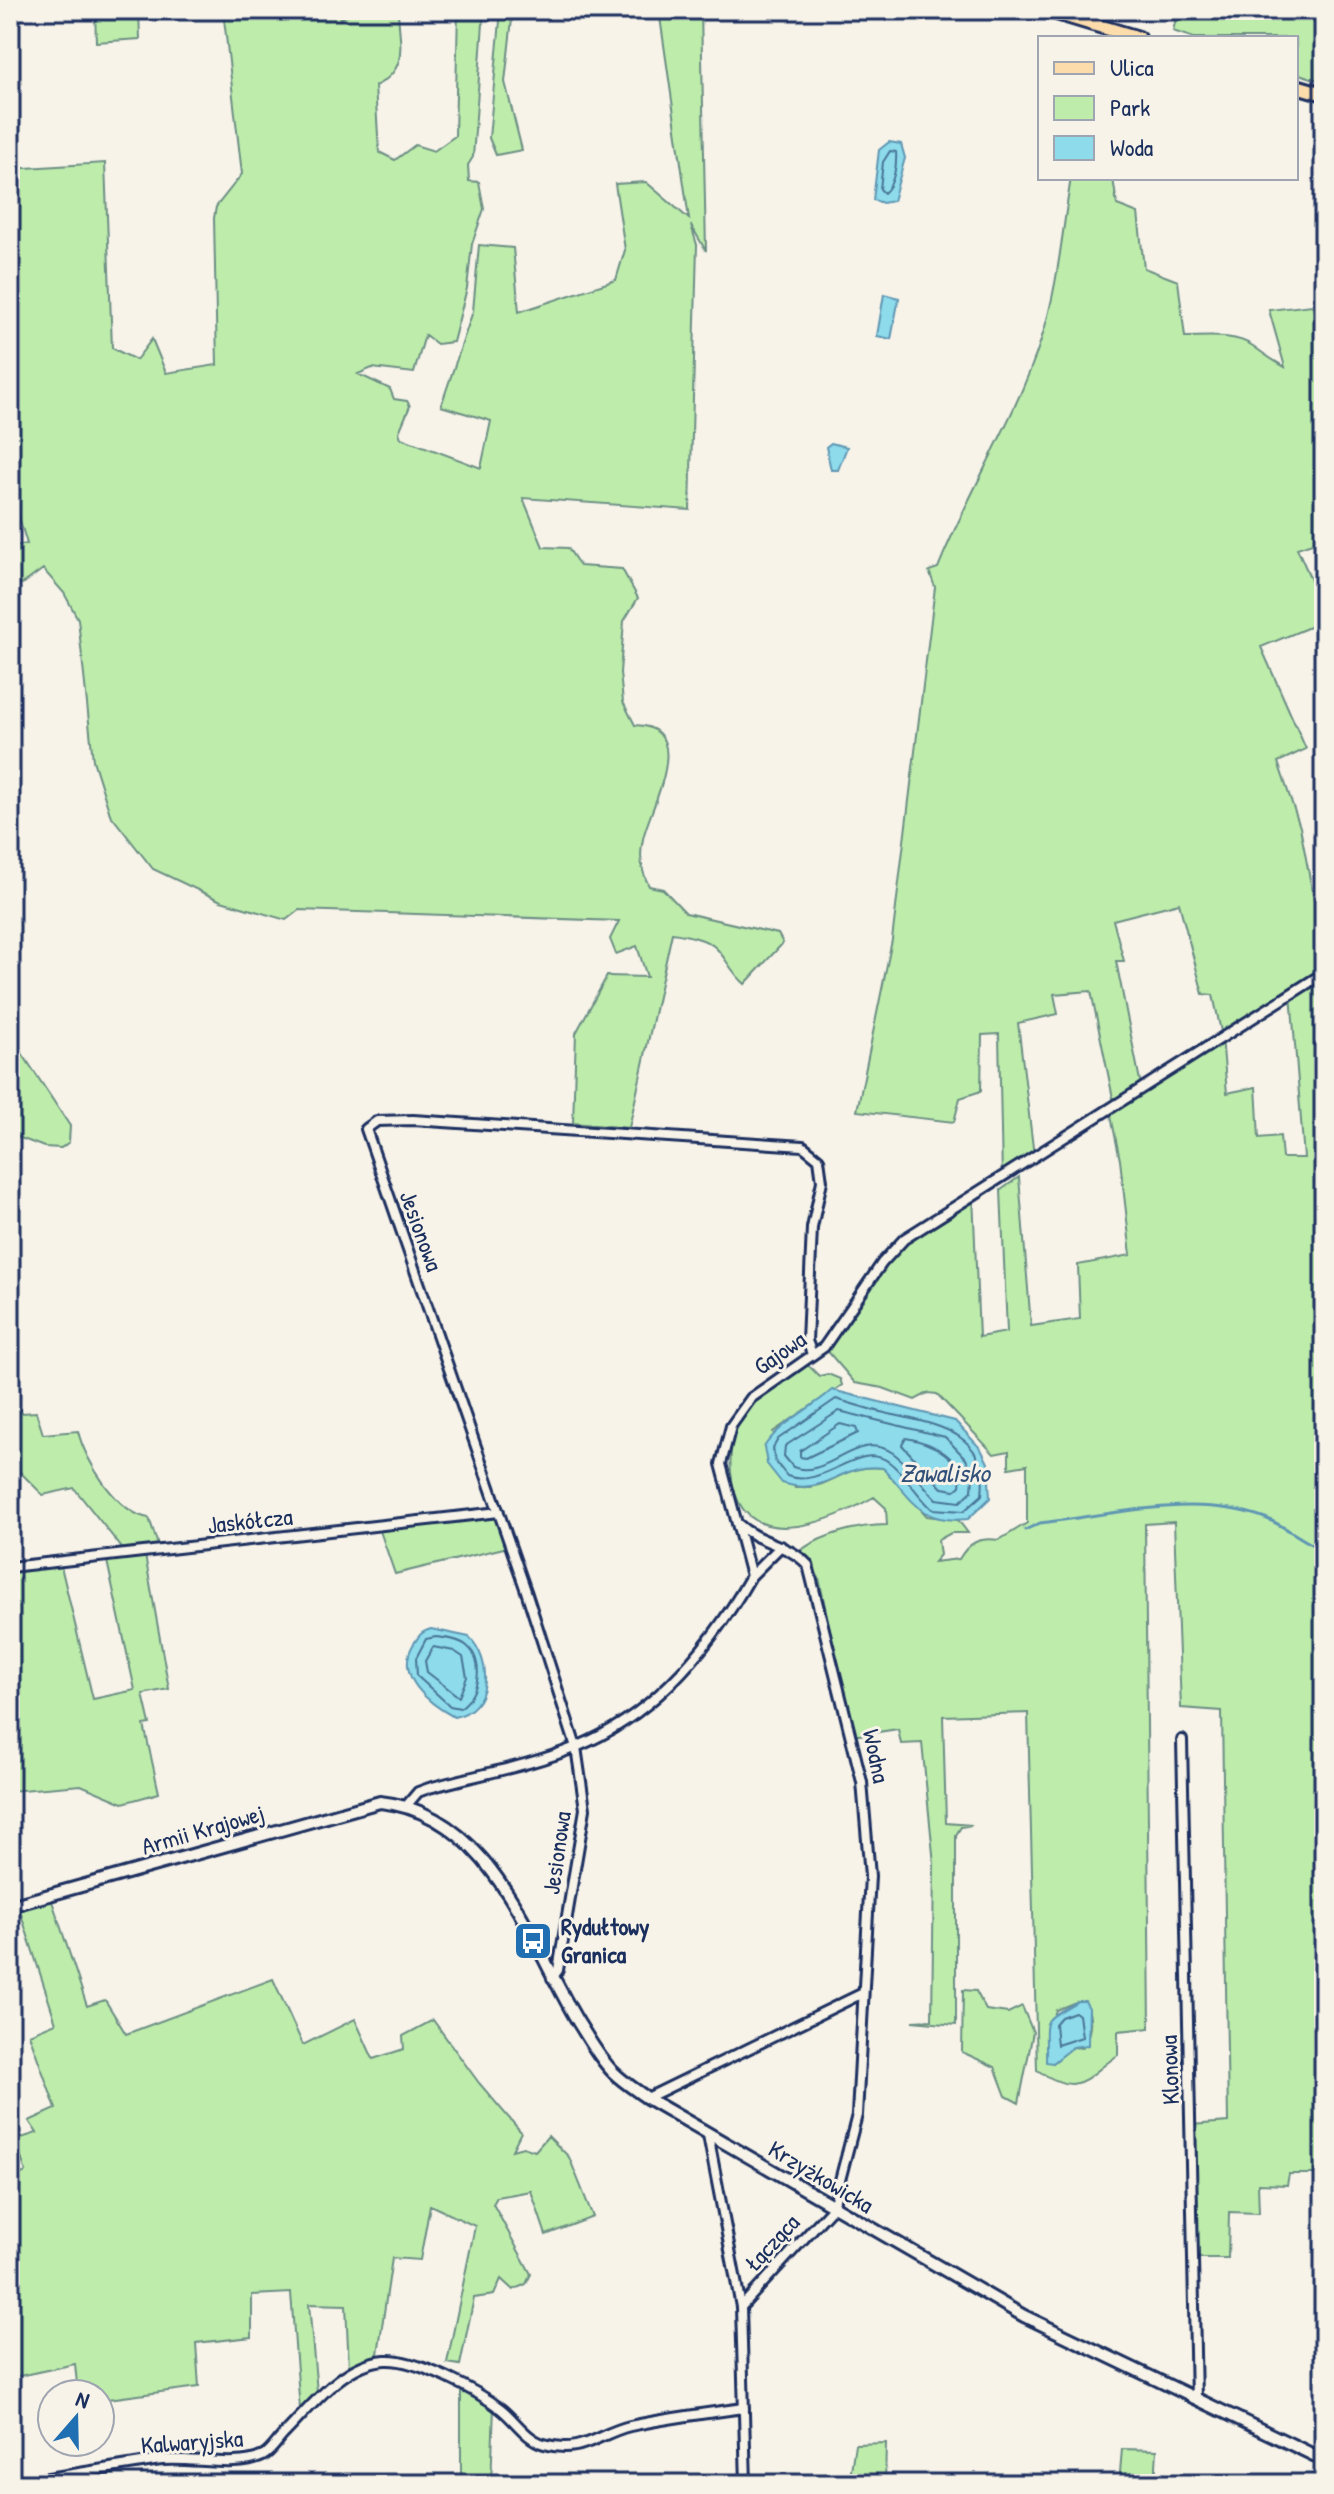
<svg xmlns="http://www.w3.org/2000/svg" width="1334" height="2494" font-family="'Patrick Hand',sans-serif">
<rect width="100%" height="100%" fill="#f7f3e8"/>
<filter id="ink" filterUnits="userSpaceOnUse"><feTurbulence type="fractalNoise" baseFrequency=".0125" numOctaves="2"/><feDisplacementMap in="SourceGraphic" scale="16" xChannelSelector="R" yChannelSelector="G"/><feConvolveMatrix kernelMatrix="1 2 1 2 8 2 1 2 1" color-interpolation-filters="sRGB"/></filter>
<g filter="url(#ink)">
<!-- green -->
<path fill="#beedab" stroke="#6c8e84" stroke-width="2" fill-rule="evenodd" d="M95,10H139L140,39L96,42Z
M223,10H339L340,19L355,10H398C399,44 410,69 375,86L379,152L395,160L415,145L434,151L455,136L458,10H484L473,157L468,165L469,181L479,182L484,209L472,244L467,288L453,342L437,344L425,335L414,373L372,368L358,374L390,389L394,399L407,401L410,406L399,432L401,438L481,468L491,421L441,406L473,311L479,245L513,248L519,312L616,280L625,250L615,184L646,182L689,219L659,10H701L706,251L691,225L697,245L690,510L523,498L543,547L568,548L580,566L622,569L638,598L624,621L620,673L623,702L635,725C698,727 648,811 643,839C639,856 641,871 649,886L663,889L686,913L778,934L783,943L745,984C731,972 726,958 716,948C705,938 685,935 672,933L629,1128L573,1123L576,1033L607,976L647,977L637,946L616,954L610,939L619,921L299,910L286,920L221,901L153,869L110,814L93,760L78,619L64,593L43,569L24,583L10,587V547L27,544L19,517L10,448V169L105,163L112,348L136,360L152,339L166,373L217,365L214,218L216,207L242,174Z
M501,10H513L505,82L522,150L496,155L489,138Z
M1178,10H1324V82L1296,73V38H1194L1173,31Z
M1071,178H1113L1117,205L1138,213L1144,268L1178,281L1185,337C1206,337 1235,333 1253,346C1264,354 1273,361 1285,367L1269,310L1312,305L1324,343V539L1297,548L1324,609V621L1261,647L1306,749L1278,762L1300,827L1324,953V2174H1289L1287,2185L1258,2184L1259,2213L1229,2212L1228,2258H1194L1192,2125L1228,2122L1222,1711L1181,1708L1174,1522L1145,1524L1150,2028L1118,2031V2055C1083,2079 1080,2098 1037,2070L1028,1713L943,1716L946,1823L972,1825L961,1827L956,1835V2025L912,2021L932,2020L934,1864L922,1743L901,1744L898,1729L852,1736L819,1578L801,1550C824,1534 859,1525 887,1525L886,1508L874,1497C825,1525 738,1557 731,1472C729,1451 732,1432 745,1414C759,1394 788,1380 808,1365L819,1376L828,1374L840,1379L842,1385L773,1432L795,1488C832,1490 843,1463 883,1468L927,1516L958,1520L968,1533H951L938,1540L940,1555L934,1562L959,1559C969,1542 980,1537 999,1540L1027,1523V1465L1009,1468V1451L994,1454L937,1394L928,1393L915,1400L883,1388L855,1383L824,1347L904,1240L973,1195L979,1337L1007,1332L1001,1190L1019,1177L1031,1326L1080,1319L1078,1265L1131,1255L1120,1160L1109,1106L1114,1103L1091,991L1054,994L1058,1014L1018,1023L1034,1156L1002,1177L999,1034L982,1035L981,1091L960,1098L954,1122L857,1111L892,940L935,587L929,571L938,568C969,490 1015,420 1041,340C1058,288 1062,232 1071,178ZM1179,903L1203,994L1213,995L1222,1036L1141,1086L1116,961H1124L1113,920ZM1291,994L1304,1158H1282L1280,1136L1259,1138L1256,1087L1227,1093L1222,1037ZM1078,2001H1084C1094,2015 1091,2035 1082,2048L1073,2047L1053,2063C1043,2043 1048,2030 1056,2010Z
M10,1035L70,1126L69,1142L61,1148L44,1147L10,1134Z
M10,1394L22,1413L36,1412L43,1434L78,1431C85,1461 117,1513 149,1518L159,1548L125,1552L74,1488L43,1495L10,1462Z
M496,1517L508,1547L395,1574L379,1528Z
M145,1555L169,1689L143,1694L150,1724L144,1725L159,1793L123,1803L81,1785L10,1791V1570L61,1566L93,1699L135,1690L107,1561Z
M52,1901L87,2006L105,2000L126,2034L273,1979L303,2045L355,2019L373,2059L404,2049L403,2036L433,2020L479,2083L521,2132L512,2150L523,2147L535,2151L548,2136L569,2157L593,2217L546,2235L531,2191L497,2197L493,2204L531,2274L526,2284L513,2290L501,2279L494,2295L474,2298L460,2365L447,2363L475,2226L430,2205L420,2260L392,2258L378,2354L349,2368L346,2305L309,2304L317,2392L300,2410L291,2293L252,2295V2337L196,2343L199,2387L100,2400V2394H78L75,2364L10,2378V2179L26,2172L15,2140L37,2133L29,2121L56,2109L29,2034L56,2023L19,1908Z
M963,1990L976,1991L986,2010L1008,2013L1022,2006L1033,2032L1019,2103L1006,2096L995,2067L962,2052Z
M461,2392L471,2394L494,2407L491,2484H461Z
M886,2443L885,2484H849L855,2444Z
M1122,2449L1157,2450L1155,2484H1119Z"/>
<!-- water -->
<path fill="#8ddbeb" stroke="#5f96b3" stroke-width="2" d="M889,142L901,144L905,158L893,201L883,203L873,200L879,150Z
M884,294L899,298L891,339L877,336Z
M831,443L847,447L838,470H831L826,447Z
M832,1390L955,1421L981,1449L988,1463L990,1498L968,1519C920,1525 912,1498 883,1468C838,1462 828,1498 782,1483L767,1464L764,1447C779,1423 811,1409 832,1390Z
M431,1629L469,1637C493,1661 492,1710 454,1717C428,1703 395,1676 413,1645C419,1636 420,1632 431,1629Z
M1078,2001H1085L1089,2008L1088,2045L1073,2047L1053,2063L1046,2062C1047,2015 1038,2024 1078,2001Z"/>
<g fill="none" stroke-linecap="round" stroke-linejoin="round">
<!-- shore -->
<path stroke="#497496" stroke-width="2" d="M890,151L896,152C897,165 894,185 884,193L880,189L883,162Z
M836,1399C852,1404 868,1409 885,1413C931,1424 990,1429 982,1495L964,1511L932,1509C917,1495 905,1474 889,1462C858,1440 824,1490 787,1476L775,1461L773,1448L778,1439Z
M839,1411L945,1437L966,1459L973,1476L972,1491L960,1502L936,1499C922,1485 910,1465 893,1453C857,1428 826,1481 793,1467L784,1456L785,1446Z
M840,1424L856,1428L858,1433L806,1458L800,1457V1451Z
M906,1438C930,1442 964,1457 960,1486L955,1490L942,1488L902,1445Z
M436,1637C445,1638 459,1639 467,1646C485,1661 479,1696 460,1708L450,1706L417,1676L416,1658L426,1639Z
M433,1647L454,1651L463,1657L467,1677L459,1697L427,1672L425,1661Z
M1075,2012L1079,2015L1082,2037L1057,2045L1055,2024L1061,2017Z"/>
<!-- stream -->
<path stroke="#5f96b3" stroke-width="3" d="M1025,1530L1040,1523C1110,1515 1197,1492 1265,1518C1286,1526 1303,1542 1324,1550"/>
<defs>
<path id="minor" d="M738,1524C759,1544 788,1543 808,1565L862,1782L870,1876L857,2115L833,2207L741,2307
M10,1567L499,1512
M751,1576L781,1546
M1182,1740L1196,2399
M407,1805L418,1792L429,1788C476,1775 530,1766 576,1747C655,1715 710,1648 751,1576L721,1464L731,1426L751,1398L824,1347L882,1263L904,1239L1324,973
M552,1978L558,1970L585,1809L576,1747L526,1591L366,1129L377,1121L413,1120L803,1146L819,1159L822,1181L812,1228L807,1341L812,1354
M647,2098L863,1993
M708,2135L741,2307L746,2484
M11,2484C59,2476 106,2469 154,2461C186,2455 234,2470 263,2456C271,2452 278,2440 284,2434C311,2407 343,2363 385,2360C415,2358 478,2391 501,2409C515,2420 526,2439 544,2444C582,2455 597,2434 630,2426C668,2418 706,2413 744,2408"/>
<path id="tertiary" d="M10,1906L380,1802C491,1813 528,1939 578,2022C589,2039 599,2058 613,2072C623,2082 636,2090 647,2098L1024,2316L1324,2460"/>
<path id="primary" d="M1046,10L1139,38
M1296,86L1324,94"/>
</defs>
<!-- minor casing -->
<use href="#minor" stroke="#1b2f5e" stroke-width="14"/>
<!-- tertiary casing -->
<use href="#tertiary" stroke="#1b2f5e" stroke-width="16"/>
<!-- primary casing -->
<use href="#primary" stroke="#1b2f5e" stroke-width="18"/>
<!-- minor -->
<use href="#minor" stroke="#f7f3e8" stroke-width="8"/>
<!-- tertiary -->
<use href="#tertiary" stroke="#f7f3e8" stroke-width="10"/>
<!-- primary -->
<use href="#primary" stroke="#fddcac" stroke-width="12"/>
</g>
</g>
<!-- icons -->
<defs>
<symbol id="bus-square" viewBox="-11 -11 22 22"><rect x="-9" y="-9" width="18" height="18" rx="4" fill="#1f6fb2" stroke="#f7f3e8"/><path d="M-5-6H5V4H4V6H2V4H-2V6H-4V4H-5ZM-3.5-4V0h7V-4ZM-3.5 1.2v1.5H-2V1.2ZM2 1.2v1.5H3.5V1.2Z" fill="#fff"/></symbol>
</defs>
<g fill-rule="evenodd">
<use href="#bus-square" x="511" y="1919" width="44" height="44"/>
</g>
<g text-anchor="middle" stroke-width="6" stroke-linejoin="round" paint-order="stroke">
<!-- street labels -->
<g font-size="24" fill="#1b2f5e" stroke="#f7f3e8">
<text transform="translate(421 1231) rotate(70)" y="8">Jesionowa</text>
<text transform="translate(780 1353) rotate(-35)" y="8">Gajowa</text>
<text transform="translate(250 1521) rotate(-6)" y="8">Jaskółcza</text>
<text transform="translate(876 1756) rotate(78)" y="8">Wodna</text>
<text transform="translate(203 1830) rotate(-16)" y="8">Armii Krajowej</text>
<text transform="translate(557 1853) rotate(-82)" y="8">Jesionowa</text>
<text transform="translate(1170 2070) rotate(-92)" y="8">Klonowa</text>
<text transform="translate(821 2177) rotate(31)" y="8">Krzyżkowicka</text>
<text transform="translate(772 2243) rotate(-47)" y="8">Łącząca</text>
<text transform="translate(192 2442) rotate(-4)" y="8">Kalwaryjska</text>
</g>
<!-- poi labels -->
<g font-size="24" font-weight="bold" fill="#1b2f5e" stroke="#f7f3e8" text-anchor="start">
<text x="561" y="1935">Rydułtowy<tspan x="561" dy="28">Granica</tspan></text>
</g>
<!-- water labels -->
<g font-size="26" font-style="italic" fill="#32517a" stroke="#f7f3e8">
<text x="945" y="1482">Zawalisko</text>
</g>
</g>
<!-- margin -->
<rect width="1334" height="2494" fill="none" stroke="#f7f3e8" stroke-width="40"/>
<rect x="20" y="20" width="1294" height="2454" fill="none" stroke="#1b2f5e" stroke-width="3" filter="url(#ink)"/>
<!-- legend -->
<rect x="1038" y="36" width="260" height="144" fill="#f7f3e8" stroke="#9fa5b1" stroke-width="2"/>
<rect x="1054" y="62" width="40" height="12" fill="#fddcac" stroke="#9fa5b1" stroke-width="2"/>
<text x="1110" y="76" font-size="24" fill="#1b2f5e">Ulica</text>
<rect x="1054" y="96" width="40" height="24" fill="#beedab" stroke="#9fa5b1" stroke-width="2"/>
<text x="1110" y="116" font-size="24" fill="#1b2f5e">Park</text>
<rect x="1054" y="136" width="40" height="24" fill="#8ddbeb" stroke="#9fa5b1" stroke-width="2"/>
<text x="1110" y="156" font-size="24" fill="#1b2f5e">Woda</text>
<!-- north arrow -->
<g transform="translate(76 2418) rotate(20)"><circle r="38" fill="#f7f3e8" stroke="#9fa5b1" stroke-width="2"/>
<path d="M0-6L14 30L0 20L-14 30Z" fill="#1f6fb2"/>
<text y="-12" font-size="22" font-weight="bold" text-anchor="middle" fill="#1b2f5e">N</text>
</g>
</svg>
